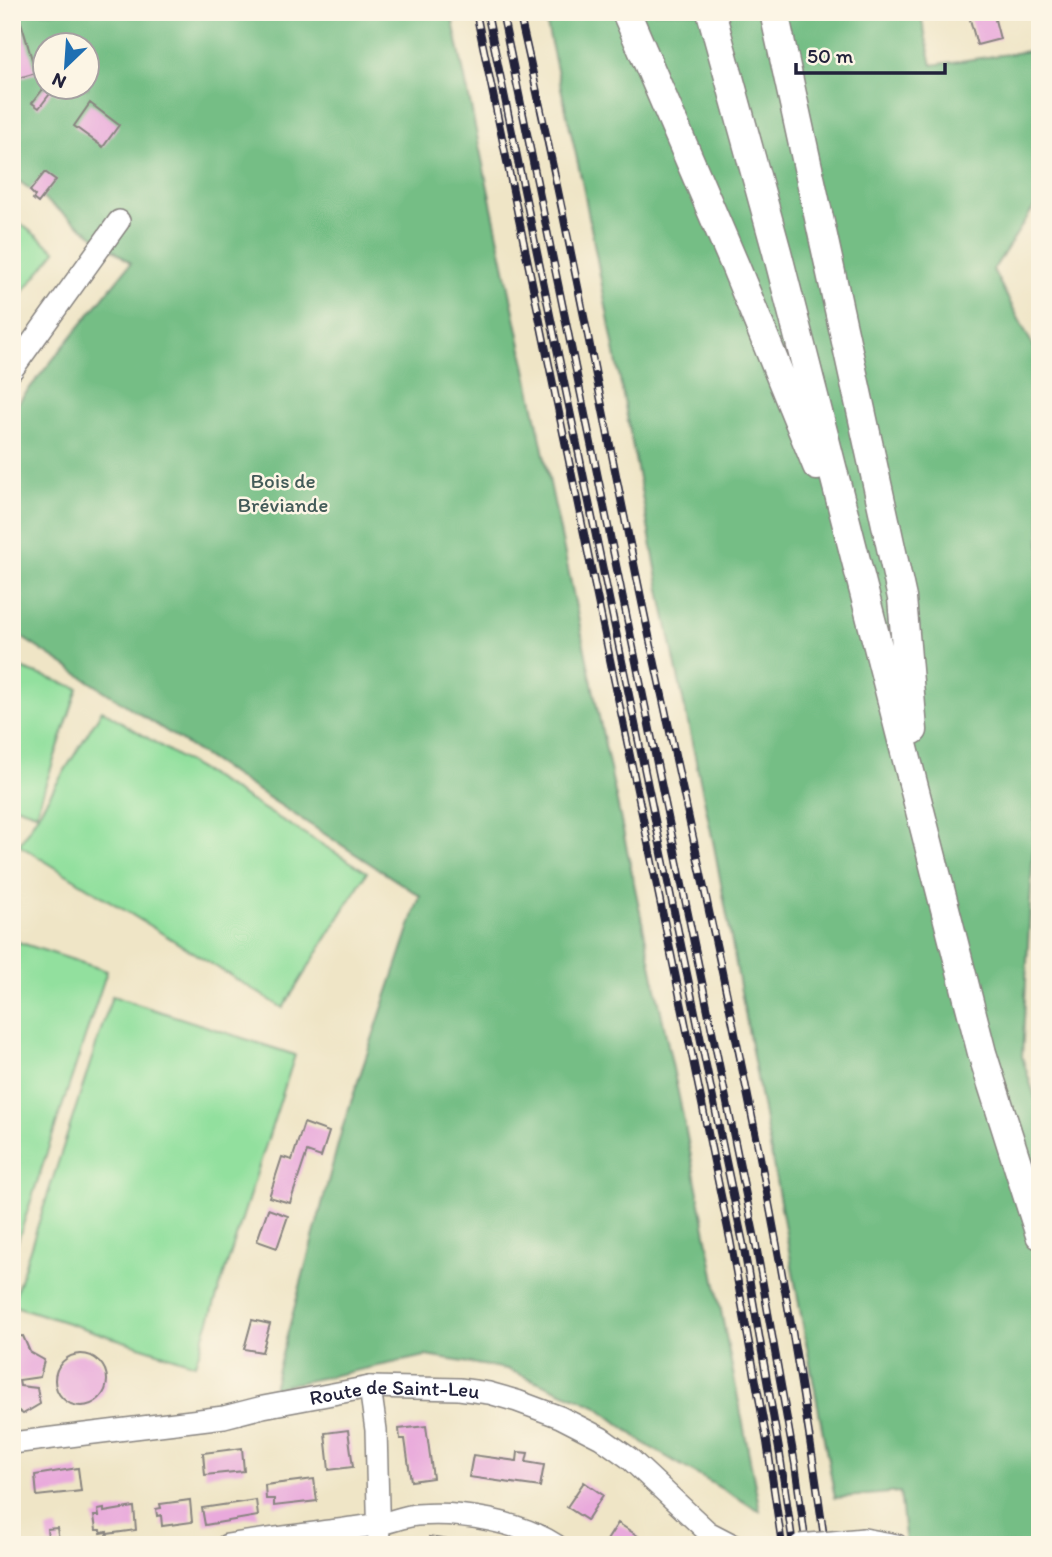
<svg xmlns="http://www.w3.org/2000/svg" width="1052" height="1557" font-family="Itim,sans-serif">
<rect width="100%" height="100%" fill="#fcf5e5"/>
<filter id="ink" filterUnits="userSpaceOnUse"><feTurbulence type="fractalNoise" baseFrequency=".0143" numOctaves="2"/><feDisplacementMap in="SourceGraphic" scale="14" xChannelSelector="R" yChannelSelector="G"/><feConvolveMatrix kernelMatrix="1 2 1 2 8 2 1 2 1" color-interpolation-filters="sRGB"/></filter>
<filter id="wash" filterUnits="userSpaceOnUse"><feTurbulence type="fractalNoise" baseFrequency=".00686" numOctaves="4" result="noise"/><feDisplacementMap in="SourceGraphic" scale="28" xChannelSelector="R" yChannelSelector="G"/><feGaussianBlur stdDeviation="1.57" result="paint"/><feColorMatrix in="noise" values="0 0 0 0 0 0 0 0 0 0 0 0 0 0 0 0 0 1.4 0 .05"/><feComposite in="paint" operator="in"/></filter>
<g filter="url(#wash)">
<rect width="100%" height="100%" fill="#efe5c6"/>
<!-- green -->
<path fill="#92e09e" stroke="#5a816c" stroke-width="2" d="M12,217L56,251L12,306Z
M12,665L78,688L36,813L12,805Z
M102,710L367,872L283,1008L19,845Z
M12,940L107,971L12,1258Z
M112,996L295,1055L195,1364L12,1305Z"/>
<!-- forest -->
<path fill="#75be85" stroke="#4c7060" stroke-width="2" fill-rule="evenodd" d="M12,12H451L684,1121L760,1511L648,1446L596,1406L507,1369L426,1356L273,1388L342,1129L420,896L12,631V410L131,263L12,176ZM46,46H88V88H46Z
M544,12H920L932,65L1036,50L1040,53V198L993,270L1040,359V754L1038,755L1022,1057L1040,1113V1545H906L900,1492L835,1498L714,846L663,605L583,186Z"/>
<g id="blocks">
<!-- building -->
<path fill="#e9aadc" d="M18,12L36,73L12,80V13Z
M968,12H993L1000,39L977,45Z
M44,88H65L59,95L53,90L39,108L32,103Z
M90,103L119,125L103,147L74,126Z
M45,172L56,180L38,203L33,199L35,196L30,191Z
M304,1123L329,1132L321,1157L307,1152L290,1203L269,1197L282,1157L292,1160Z
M268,1209L288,1216L277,1248L257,1241Z
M252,1320L270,1324L262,1352L244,1349Z
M23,1336L30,1352L44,1360L40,1377L19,1380L20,1386L37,1388L40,1404L23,1414L12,1406V1337Z
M55 1380a26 26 0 1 1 52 0a26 26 0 1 1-52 0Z
M426,1426L433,1478L411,1481L405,1439H400L399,1429Z
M348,1430L353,1467L329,1470L325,1433Z
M242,1448L244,1471L205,1475L203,1453Z
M518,1452L528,1453L526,1462L544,1465L540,1487L469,1477L473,1455L517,1461Z
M78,1468L81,1491L37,1496L35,1475Z
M314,1479L317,1501L274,1506V1499H266L265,1485Z
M584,1482L603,1495L587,1520L567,1507Z
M190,1500L192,1522L162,1526L161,1515L157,1516L156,1509L161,1508L160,1504Z
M256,1500L258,1516L205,1525L202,1508Z
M134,1507L136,1530L107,1534V1532L101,1533L100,1530H96L94,1516H99L98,1510L104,1509V1512Z
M618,1523L638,1536L632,1545H604Z
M57,1528L60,1545H49L47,1529Z
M429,1537L469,1543V1545H428Z"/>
</g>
</g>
<g filter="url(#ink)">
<use href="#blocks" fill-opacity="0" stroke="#888480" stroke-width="2"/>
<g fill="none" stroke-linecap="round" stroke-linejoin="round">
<defs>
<g id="minor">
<path d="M12,370L119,221"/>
<path d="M370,1387L376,1430L379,1545"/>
<path id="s1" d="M12,1443L224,1417L263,1407L370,1387L459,1389L489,1393L517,1401L560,1417L601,1438L629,1458L708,1532L733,1545"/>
<path d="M864,1539L897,1545"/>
<path d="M227,1545C276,1537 326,1532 375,1525C389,1523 403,1516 417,1515C461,1511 520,1522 556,1545"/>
</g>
<path id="major" d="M626,12L736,268L817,466
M711,12L777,252L982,1053L1040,1235
M774,12L902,598L913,730"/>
</defs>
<!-- minor casing -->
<use href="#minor" stroke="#888480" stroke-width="24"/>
<!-- major casing -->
<use href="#major" stroke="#888480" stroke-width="31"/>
<!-- minor -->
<use href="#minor" stroke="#fff" stroke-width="21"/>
<!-- major -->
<use href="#major" stroke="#fff" stroke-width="28"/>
<defs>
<path id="rail" d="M476,12L730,1239L767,1442L782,1545
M487,12L743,1243L780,1455L793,1545
M502,12L754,1234L795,1464L806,1545
M519,12C568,224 607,438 652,650C717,947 785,1244 825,1545"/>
</defs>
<!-- rail casing -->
<use href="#rail" stroke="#22223b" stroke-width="8"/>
<!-- rail -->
<use href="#rail" stroke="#fcf5e5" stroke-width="5" stroke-dasharray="16" stroke-linecap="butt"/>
<defs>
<path id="minor-bridge" d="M800,1545L864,1539"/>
</defs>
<!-- minor-bridge casing -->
<use href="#minor-bridge" stroke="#888480" stroke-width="24" stroke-linecap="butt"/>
<!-- minor-bridge -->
<use href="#minor-bridge" stroke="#fff" stroke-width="21"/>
</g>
</g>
<g text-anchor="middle" stroke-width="5" stroke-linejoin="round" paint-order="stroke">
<!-- park labels -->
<g font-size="21" fill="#445b59" stroke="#fcf5e5">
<text x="283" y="488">Bois de<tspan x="283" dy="24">Bréviande</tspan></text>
</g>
<!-- street labels -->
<g font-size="21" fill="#22223b" stroke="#fcf5e5">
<text dy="7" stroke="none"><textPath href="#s1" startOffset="387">Route de Saint-Leu</textPath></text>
</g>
</g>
<!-- margin -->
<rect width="1052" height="1557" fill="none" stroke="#fcf5e5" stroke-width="42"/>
<!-- north arrow -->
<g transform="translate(66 66) rotate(205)"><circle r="33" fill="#fcf5e5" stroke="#a5a1a1" stroke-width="2"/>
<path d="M0-5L12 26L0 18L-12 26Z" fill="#1f6fb2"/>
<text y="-10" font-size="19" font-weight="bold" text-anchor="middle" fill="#22223b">N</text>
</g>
<!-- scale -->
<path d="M796 63v10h149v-10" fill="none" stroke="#22223b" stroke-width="3.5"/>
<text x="807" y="63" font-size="21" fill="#22223b" stroke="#fcf5e5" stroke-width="5" paint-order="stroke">50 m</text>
</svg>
